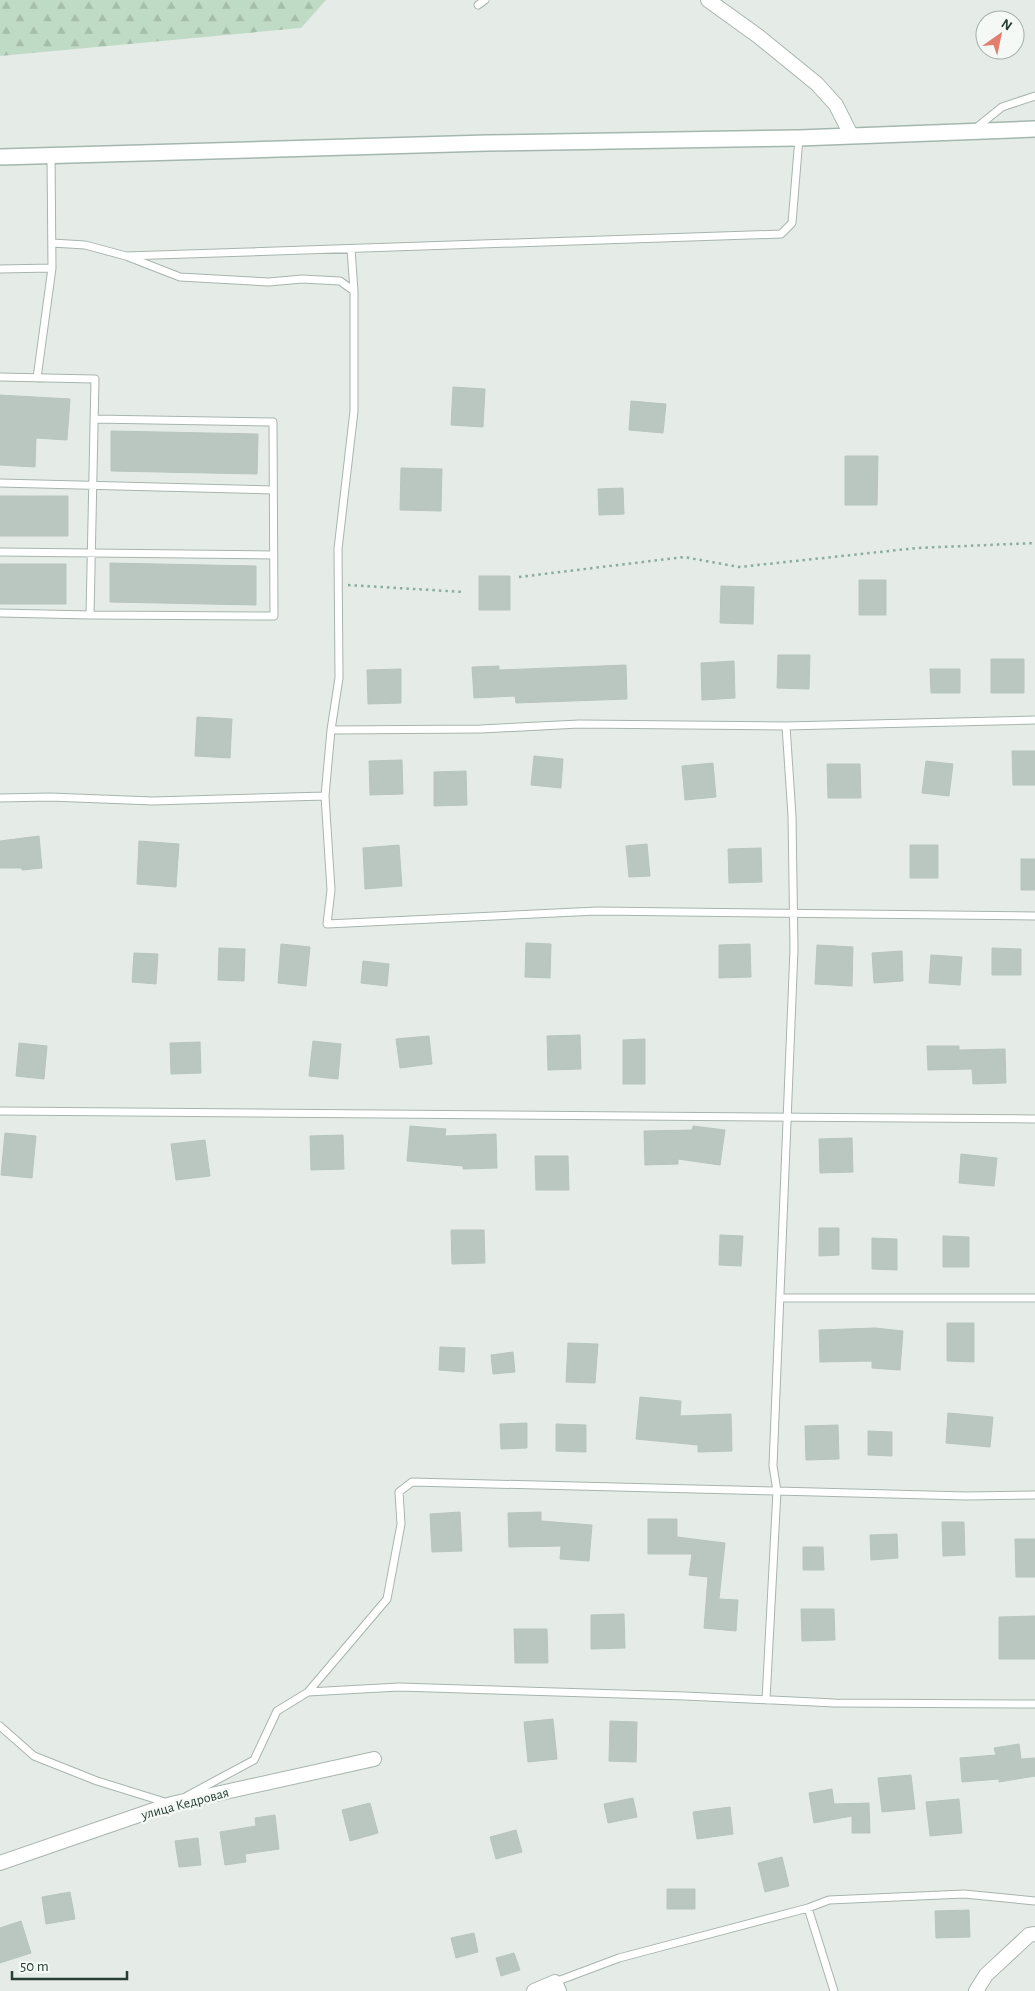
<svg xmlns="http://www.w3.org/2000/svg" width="1035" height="1991" font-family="'Alegreya Sans',sans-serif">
<defs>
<pattern id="forest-firs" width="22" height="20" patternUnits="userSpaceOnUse" patternTransform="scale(1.25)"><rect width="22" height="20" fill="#c0dbc5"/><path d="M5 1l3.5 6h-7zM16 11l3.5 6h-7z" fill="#a5bdaa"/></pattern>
</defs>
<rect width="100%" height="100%" fill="#e5ece8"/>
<!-- forest -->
<path fill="url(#forest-firs)" d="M0,0H326L301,28L0,56Z"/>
<!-- building -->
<path fill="#bac7c1" stroke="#b8c5be" d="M453,387L485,389L483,427L451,425Z
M0,395L70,399L67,440L36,438L35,467L0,465Z
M631,401L666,404L663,433L629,430Z
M111,431L258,434L257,474L111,471Z
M845,456H878L877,505H845Z
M401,468L442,469L441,511L400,510Z
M623,488L624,514L599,515L598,489Z
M0,496H68V536H0Z
M110,563L256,566V605L110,602Z
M0,564H66V604H0Z
M479,576H510V610H479Z
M859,580H886V615H859Z
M721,586L754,587L753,624L720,623Z
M778,655H810L809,689L777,688Z
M991,659H1024V693H991Z
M734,661L735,698L702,700L701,663Z
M626,665L627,699L516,703L515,696L474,698L472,667L499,666V670Z
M401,669V703L368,704L367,670Z
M930,669H960V693H931Z
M197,717L232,719L230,758L195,756Z
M1012,751H1035V785H1013Z
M534,756L563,759L561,788L531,785Z
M402,760L403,794L370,795L369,761Z
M926,761L953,764L949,796L922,793Z
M713,763L716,797L685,800L682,766Z
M827,764H860L861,798H828Z
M466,771L467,805L434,806V772Z
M39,836L42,868L22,870V868H0V841Z
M139,841L179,844L176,887L137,884Z
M647,844L650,876L629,877L626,846Z
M399,845L402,886L365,889L363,848Z
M910,845H938V878H910Z
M761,848L762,882L729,883L728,849Z
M1021,859H1035V890H1021Z
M526,943L551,944L550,978L525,977Z
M281,944L310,947L306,986L278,983Z
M750,944L751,977L719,978V945Z
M817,945L853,947L852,986L815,984Z
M219,948L245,949L244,981L218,980Z
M992,948L1021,949V975H992Z
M902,951L903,981L874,983L872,953Z
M134,953L158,954L156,984L132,982Z
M931,955L962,957L960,985L929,983Z
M363,961L389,964L387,986L361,983Z
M580,1035L581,1069L548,1070L547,1036Z
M429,1036L432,1064L400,1068L396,1039Z
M645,1039V1084H623V1040Z
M313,1041L341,1044L338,1079L309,1076Z
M200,1042L201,1073L171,1074L170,1043Z
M19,1043L47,1046L44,1079L16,1076Z
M927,1046H959V1050L1005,1049L1006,1083L973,1084L972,1069L928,1070Z
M410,1126L446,1129L445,1136L496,1134L497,1168L463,1169V1166L407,1161Z
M693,1126L725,1130L720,1165L678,1159V1164L645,1165L644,1131L692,1130Z
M5,1133L36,1136L32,1178L1,1175Z
M343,1135L344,1169L311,1170L310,1136Z
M852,1138L853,1172L820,1173L819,1139Z
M205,1140L210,1176L176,1180L171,1144Z
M961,1154L997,1158L994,1186L959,1183Z
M535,1156H568L569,1190H536Z
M819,1228H839V1255L819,1256Z
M451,1230H484L485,1263L452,1264Z
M720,1235L743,1236L741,1266L719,1265Z
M943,1236L969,1237V1267H943Z
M872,1238L897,1239V1270L872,1269Z
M947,1323H974V1362L947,1361Z
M875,1328L903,1331L900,1370L872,1368V1361L820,1362L819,1330Z
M568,1343L598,1344L595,1383L566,1382Z
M440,1347L465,1348L464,1372L439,1370Z
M513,1352L515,1372L493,1374L491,1355Z
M640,1397L681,1401L680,1416L731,1414L732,1451L698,1452V1445L636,1439Z
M948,1413L993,1417L990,1447L946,1443Z
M527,1423V1448L501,1449L500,1424Z
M556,1424L586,1425V1452L556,1451Z
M838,1425L839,1459L806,1460L805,1426Z
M868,1431L892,1432V1456L868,1455Z
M460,1512L462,1551L432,1552L430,1514Z
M541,1512V1521L592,1525L589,1561L560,1559L561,1546L509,1547L508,1513Z
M648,1519H677V1537L725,1543L719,1599L738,1600L736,1631L704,1628L708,1577L689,1575L692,1554H648Z
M942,1522H964L965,1555L943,1556Z
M897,1534L898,1558L871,1560L870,1535Z
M1015,1539H1035V1577H1016Z
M803,1547H823L824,1570H803Z
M801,1609H834L835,1640L802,1641Z
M624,1614L625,1648L591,1649V1615Z
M1035,1616V1659H999V1617Z
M514,1629H547L548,1663H515Z
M553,1719L557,1759L528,1762L524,1722Z
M610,1721L637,1722L636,1762L609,1761Z
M1019,1744L1021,1759L1035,1758V1776L999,1782V1779L962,1782L960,1758L996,1755L994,1748Z
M911,1775L915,1809L882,1812L878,1778Z
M832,1789L834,1804L869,1803L870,1833H852V1816L814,1823L809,1793Z
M633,1798L637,1817L608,1823L604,1804Z
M959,1799L962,1833L930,1836L926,1802Z
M370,1803L378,1833L350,1841L342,1810Z
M730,1807L733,1834L697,1839L693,1812Z
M275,1815L279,1849L245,1854L246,1862L225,1865L220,1832L256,1826L255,1818Z
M516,1830L522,1852L496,1859L490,1837Z
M198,1838L201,1865L179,1867L175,1841Z
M782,1857L789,1886L765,1892L758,1863Z
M667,1889H695V1909H667Z
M70,1892L75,1919L46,1924L42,1897Z
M969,1910L970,1937L936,1938L935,1911Z
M21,1921L31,1953L0,1963V1928Z
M474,1933L478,1952L456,1958L451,1938Z
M514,1953L520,1970L501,1976L496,1958Z"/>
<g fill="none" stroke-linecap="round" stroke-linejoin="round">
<defs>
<path id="service" d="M478,5L485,0
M976,128L1002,107L1035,96
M52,243L85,245L126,256L180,277L269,282L302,279L340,281L354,291V411L338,549L339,678L331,730
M351,249L354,291
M126,256L781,234L792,223L799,138
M0,269L52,268
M0,377L95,379L90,615L0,613
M37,378L52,268L51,156
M0,483L273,490
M0,552L273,555
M90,615L274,616L273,422L94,419
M1035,720L786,726L579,724L481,729L331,730L325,796L331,890L327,924L597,911L1035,916
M786,726L792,816L794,949L773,1466L777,1491L966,1496L1035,1495
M0,798L50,797L153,801L325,796
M0,1111L1035,1119
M780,1298H1035
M308,1692L387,1599L401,1524L399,1492L412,1482L777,1491L766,1700
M0,1726L34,1756L97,1781L168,1803
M187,1796L254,1760L277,1711L308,1692L399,1687L685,1696L834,1703L1035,1704
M808,1908L834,1991
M555,1982L619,1958L808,1908L829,1900L964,1894L1035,1901"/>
<path id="minor" d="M708,0L758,36L817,84L836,105L851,135
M0,1863L171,1804L374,1759
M534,1991L555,1982L559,1991
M976,1991L986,1975L1029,1935L1035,1934"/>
<path id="secondary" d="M0,157L487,143L799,138L1035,129"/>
</defs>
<!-- service casing -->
<use href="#service" stroke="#a8b4ae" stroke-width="9"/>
<!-- minor casing -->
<use href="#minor" stroke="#a8b4ae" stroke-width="16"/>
<!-- secondary casing -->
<use href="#secondary" stroke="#a4b7af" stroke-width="18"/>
<!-- path -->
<path stroke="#89ac9e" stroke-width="2.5" stroke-dasharray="2.5 4" stroke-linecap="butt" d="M519,577L684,557L739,567L917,548L1035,543
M348,585L464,592"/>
<!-- service -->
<use href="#service" stroke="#fff" stroke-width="7"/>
<!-- minor -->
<use href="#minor" stroke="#fff" stroke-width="14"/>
<!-- secondary -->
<use href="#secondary" stroke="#fff" stroke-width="15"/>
</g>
<g text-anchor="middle" stroke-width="4.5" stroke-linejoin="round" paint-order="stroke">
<!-- street labels -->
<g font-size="14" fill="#263c34" stroke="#f5f9f6">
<text transform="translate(185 1803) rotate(-15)" y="5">улица Кедровая</text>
</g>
</g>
<!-- north arrow -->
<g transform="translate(1000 35) rotate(33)"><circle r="24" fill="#f5f9f6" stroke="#a2ada8"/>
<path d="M0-4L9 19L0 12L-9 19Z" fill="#e27f6c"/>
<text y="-8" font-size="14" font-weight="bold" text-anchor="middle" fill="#263c34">N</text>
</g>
<!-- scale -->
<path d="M12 1971v8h115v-8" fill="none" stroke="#263c34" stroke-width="2.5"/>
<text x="20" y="1971" font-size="15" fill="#263c34" stroke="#f5f9f6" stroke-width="4" paint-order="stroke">50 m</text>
</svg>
